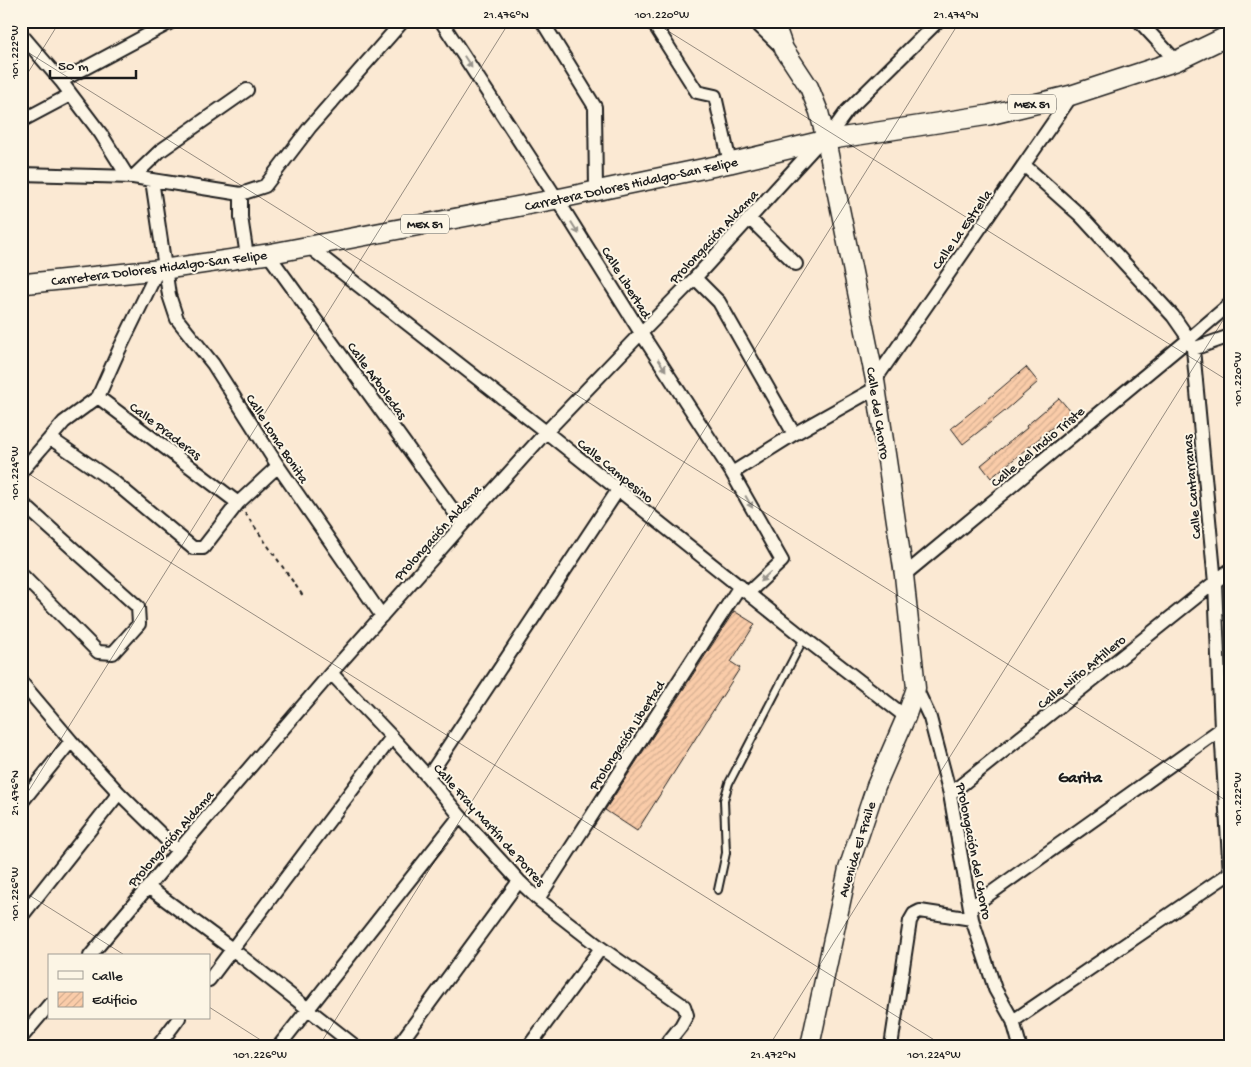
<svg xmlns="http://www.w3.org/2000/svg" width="1251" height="1067" font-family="'Gochi Hand',sans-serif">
<defs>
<pattern id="building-hatch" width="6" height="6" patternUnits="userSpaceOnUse" patternTransform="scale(1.25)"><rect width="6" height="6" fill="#facca9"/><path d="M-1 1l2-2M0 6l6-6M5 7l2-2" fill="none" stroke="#d6af91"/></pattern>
</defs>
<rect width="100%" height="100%" fill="#fbe9d3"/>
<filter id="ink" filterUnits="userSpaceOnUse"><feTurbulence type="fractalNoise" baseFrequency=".02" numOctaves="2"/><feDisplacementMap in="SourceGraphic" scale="10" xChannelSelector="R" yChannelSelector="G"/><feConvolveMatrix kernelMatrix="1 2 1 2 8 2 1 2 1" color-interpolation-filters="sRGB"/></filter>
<g filter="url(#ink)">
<!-- building -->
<path fill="url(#building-hatch)" stroke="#1c1c1c" d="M1026,367L1038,382L1005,411L963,444L951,428L993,395Z
M1059,398L1071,412L991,478L981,465L1027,428L1026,426Z
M734,611L755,624L731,662L740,668L637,831L605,810Z"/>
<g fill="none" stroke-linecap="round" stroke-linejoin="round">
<defs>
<path id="lane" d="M718,890L726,853L724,800L729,783L804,638"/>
<path id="street" d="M441,21L557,199L641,333L732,473L782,561L748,593
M542,21L595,107L596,190
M652,21L697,92L715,96L730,163
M754,21L782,48
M1139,21L1176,61
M21,34L61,81L101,134L128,177
M61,81L173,21
M21,121L70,95
M826,140L847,111L938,21
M1024,165L1081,216L1173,316L1189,339L1193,349L1215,583L1221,729L1230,874
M21,174L133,177L241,194L265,186L310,127L403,21
M133,177L160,151L247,90
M152,180L169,295L177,319L213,364L278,466L382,616
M241,194V217L247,256
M750,219L796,264
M308,246L546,432L804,638L906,717
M268,254L463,524
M695,278L719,302L794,434
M1193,349L1230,336
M875,380L1072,95
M98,397L238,503
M98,397L119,350L158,270
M50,438L114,482L193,548H203L238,503L278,466
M21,472L64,422L98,397
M732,473L794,434L876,388
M21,502L138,607L139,624L113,653L98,652L21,574
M904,575L1189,339L1230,304
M331,673L392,737L428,777L460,816L519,881L538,899L601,948L684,1006L687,1015L681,1026L665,1046
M21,682L71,741L119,793L178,851
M916,688L930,718L950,794L972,919L995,989L1013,1021L1020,1046
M428,777L618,490
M950,794L1230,570
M21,803L71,741
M148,887L232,949L355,1046
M538,899L740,586
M970,908L1221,729
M21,917L119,793
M90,956L178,851L331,673L463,524L546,432L641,333L695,278L820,141
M209,980L392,737
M1013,1021L1230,873
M21,1038L49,1005
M158,1046L179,1018
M279,1046L460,816
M398,1046L519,881
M529,1046L601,948
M891,1046L910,921L914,914L920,911L972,919"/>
<path id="secondary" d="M774,21L784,49L809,87L819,112L826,140L875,380L904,575L916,688L906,717L876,786L848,869L810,1046"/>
<path id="primary" d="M21,284L166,269L268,254L557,199L730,163L826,140L989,115L1072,95L1176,61L1230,35"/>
</defs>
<!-- lane casing -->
<use href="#lane" stroke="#1c1c1c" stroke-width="10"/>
<!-- street casing -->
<use href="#street" stroke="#1c1c1c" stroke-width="16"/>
<!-- secondary casing -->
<use href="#secondary" stroke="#1c1c1c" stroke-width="21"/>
<!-- primary casing -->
<use href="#primary" stroke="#1c1c1c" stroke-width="22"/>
<!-- path -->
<path stroke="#1c1c1c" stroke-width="2" stroke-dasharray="4 4" stroke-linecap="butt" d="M245,513L303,596"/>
<!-- lane -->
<use href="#lane" stroke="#fcf5e5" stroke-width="6"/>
<!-- street -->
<use href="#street" stroke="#fcf5e5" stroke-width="12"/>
<!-- secondary -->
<use href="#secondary" stroke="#fcf5e5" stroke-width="18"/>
<!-- primary -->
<use href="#primary" stroke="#fcf5e5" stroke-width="19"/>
</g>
<!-- one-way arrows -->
<defs><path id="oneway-solid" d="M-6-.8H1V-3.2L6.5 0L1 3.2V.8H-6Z" transform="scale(1.25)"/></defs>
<g fill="#97938b">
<use href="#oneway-solid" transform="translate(468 62) rotate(57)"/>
<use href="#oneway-solid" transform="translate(575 228) rotate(58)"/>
<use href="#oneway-solid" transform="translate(662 365) rotate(57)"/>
<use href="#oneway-solid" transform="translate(749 502) rotate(60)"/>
<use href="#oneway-solid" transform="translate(765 577) rotate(137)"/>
</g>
</g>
<!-- ticks -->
<path fill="none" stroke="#1c1c1c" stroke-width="1" stroke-opacity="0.45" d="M652,21L1230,382M21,48L1230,803M21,84L60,21M21,469L944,1046M21,803L510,21M21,890L126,956M209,1007L270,1046M319,1046L960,21M769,1046L1230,309M1219,1046L1230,1028"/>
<g text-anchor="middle" stroke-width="4" stroke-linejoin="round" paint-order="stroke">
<!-- shield labels -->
<g fill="#fcf5e5" stroke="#5f5d58" stroke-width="1">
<rect x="1008" y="94.5" width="48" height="19" rx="4"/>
<rect x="401" y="214.5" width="48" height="19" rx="4"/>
</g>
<g font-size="12" font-weight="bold" fill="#1c1c1c">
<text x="1032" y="108">MEX 51</text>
<text x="425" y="228">MEX 51</text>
</g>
<!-- street labels -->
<g font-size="14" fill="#1c1c1c" stroke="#fcf5e5">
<text transform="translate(631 183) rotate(-12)" y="5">Carretera Dolores Hidalgo-San Felipe</text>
<text transform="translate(961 229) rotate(-55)" y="5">Calle La Estrella</text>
<text transform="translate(713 236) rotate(-47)" y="5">Prolongación Aldama</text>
<text transform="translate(159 267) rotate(-7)" y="5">Carretera Dolores Hidalgo-San Felipe</text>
<text transform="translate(627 282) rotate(58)" y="5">Calle Libertad</text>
<text transform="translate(378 380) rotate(54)" y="5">Calle Arboledas</text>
<text transform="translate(879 413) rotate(81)" y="5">Calle del Chorro</text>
<text transform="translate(166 430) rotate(37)" y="5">Calle Praderas</text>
<text transform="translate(278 438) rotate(57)" y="5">Calle Loma Bonita</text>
<text transform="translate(1037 446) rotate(-40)" y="5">Calle del Indio Triste</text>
<text transform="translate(616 470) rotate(39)" y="5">Calle Campesino</text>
<text transform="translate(1191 487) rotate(-95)" y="5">Calle Cantarranas</text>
<text transform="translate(437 532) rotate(-48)" y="5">Prolongación Aldama</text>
<text transform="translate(1081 671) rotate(-39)" y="5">Calle Niño Artillero</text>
<text transform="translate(626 735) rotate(-57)" y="5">Prolongación Libertad</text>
<text transform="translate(490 824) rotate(48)" y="5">Calle Fray Martín de Porres</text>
<text transform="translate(170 838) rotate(-49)" y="5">Prolongación Aldama</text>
<text transform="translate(856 849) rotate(-73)" y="5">Avenida El Fraile</text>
<text transform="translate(975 851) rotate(79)" y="5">Prolongación del Chorro</text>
</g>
<!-- quarter labels -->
<g font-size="16" font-weight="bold" fill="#1c1c1c" stroke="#fcf5e5">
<text x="1080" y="782">Garita</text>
</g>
</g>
<!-- margin -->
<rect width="1251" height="1067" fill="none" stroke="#fcf5e5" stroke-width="55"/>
<!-- legend -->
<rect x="48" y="954" width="162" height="65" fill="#fcf5e5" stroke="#a29e95"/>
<rect x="58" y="971" width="25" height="8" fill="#fcf5e5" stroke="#a29e95"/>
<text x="92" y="980" font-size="15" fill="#1c1c1c">Calle</text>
<rect x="58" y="992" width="25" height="15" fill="url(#building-hatch)" stroke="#a29e95"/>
<text x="92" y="1004" font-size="15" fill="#1c1c1c">Edificio</text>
<!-- scale -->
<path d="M50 70v8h86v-8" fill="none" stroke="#1c1c1c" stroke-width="2.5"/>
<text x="58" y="70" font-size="15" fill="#1c1c1c" stroke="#fcf5e5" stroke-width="4" paint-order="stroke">50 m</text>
<rect x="28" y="28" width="1196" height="1012" fill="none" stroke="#1c1c1c" stroke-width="2"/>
<g font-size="12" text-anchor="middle" fill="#1c1c1c">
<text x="506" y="18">21.476°N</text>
<text x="662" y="18">101.220°W</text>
<text x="956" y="18">21.474°N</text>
<text transform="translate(14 52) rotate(-90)" y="4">101.222°W</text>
<text transform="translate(1237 379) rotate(-90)" y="4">101.220°W</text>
<text transform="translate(14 473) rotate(-90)" y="4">101.224°W</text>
<text transform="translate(14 793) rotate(-90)" y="4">21.476°N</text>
<text transform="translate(1237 799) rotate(-90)" y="4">101.222°W</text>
<text transform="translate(14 894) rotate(-90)" y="4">101.226°W</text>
<text x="260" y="1058">101.226°W</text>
<text x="773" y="1058">21.472°N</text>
<text x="934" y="1058">101.224°W</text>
</g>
</svg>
